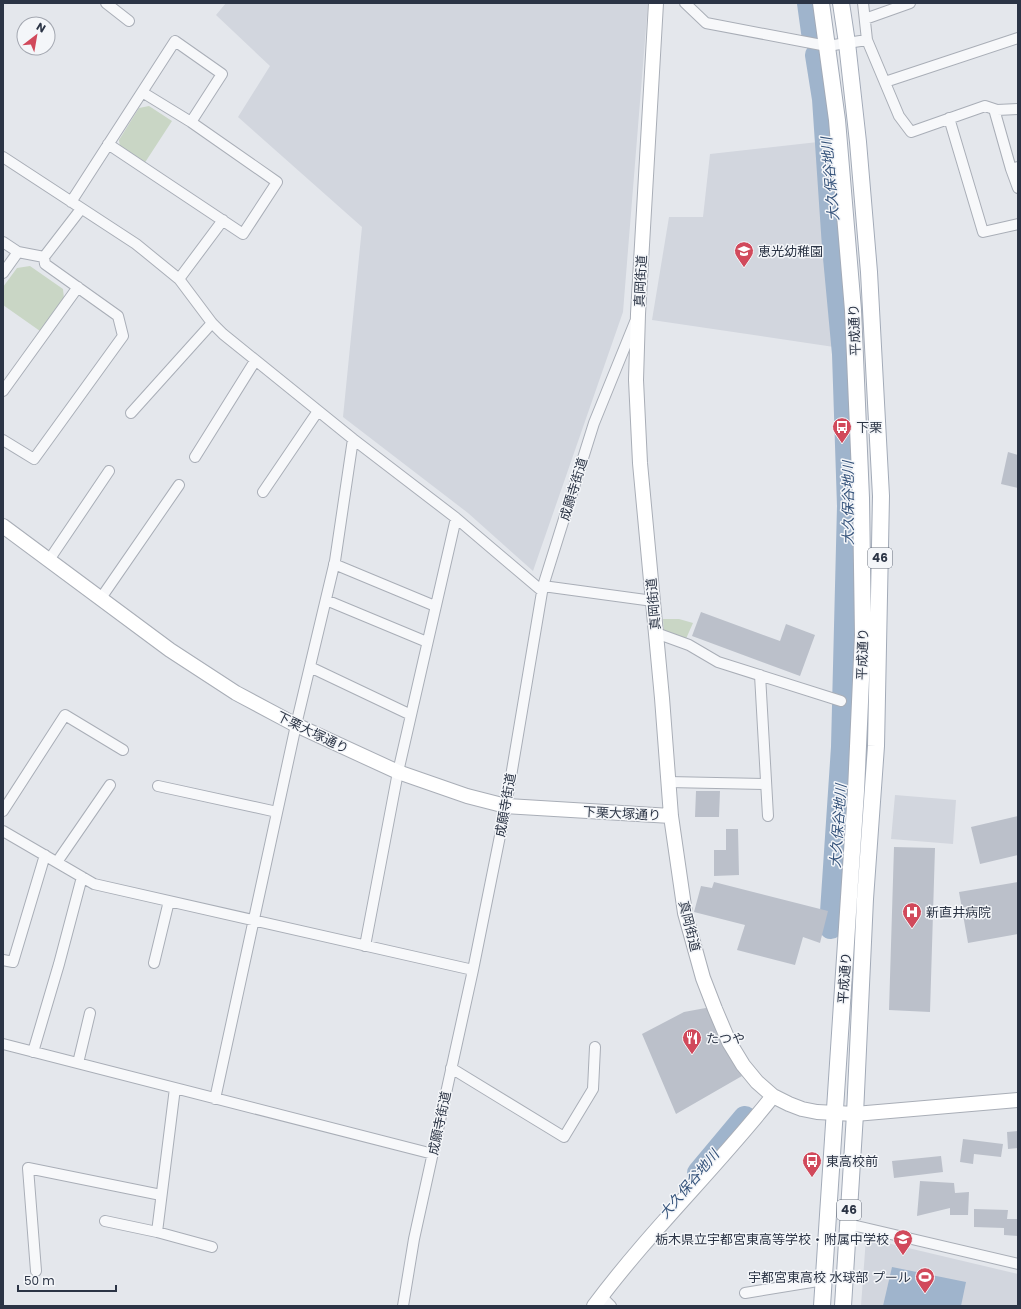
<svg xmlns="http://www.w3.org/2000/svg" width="1021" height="1309" font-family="Poppins,'Noto Sans JP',sans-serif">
<rect width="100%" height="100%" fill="#e4e7ec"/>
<!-- built -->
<path fill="#d2d6de" d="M226,3H648L623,312L533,571L468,513L343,417L362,227L238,117L270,66L216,15Z
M818,142L834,347L652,320L669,217H703L710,154Z
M895,795L956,800L953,844L891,839Z
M866,1238L1018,1274V1306H861Z"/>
<!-- green -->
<path fill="#c9d6c5" d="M149,106L172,121L144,164L120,148L119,140L139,108Z
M30,266L63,289L64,299L40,331L3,305V287L17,268Z
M663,619H679L693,623L685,641L664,633Z"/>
<!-- water -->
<path fill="#9fb4cc" d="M892,1267L966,1282L961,1306H883Z"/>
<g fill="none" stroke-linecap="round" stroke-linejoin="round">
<!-- river -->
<path stroke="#9fb4cc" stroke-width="24" d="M809,3L813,32
M817,55L824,99L834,247L844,354L849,506L843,747L831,927
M699,1173L745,1118"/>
</g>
<!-- building -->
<path fill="#bbc0ca" d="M1008,452L1018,455V488L1001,484Z
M701,612L780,641L786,624L815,635L800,676L692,636Z
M696,791H720L719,817H695Z
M1018,816V855L980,864L971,827Z
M726,829H738L739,875L714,876V850H726Z
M894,847L935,848L930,1012L889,1010Z
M714,882L828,911L820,943L803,937L795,965L737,950L745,925L694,912L701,886L712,888Z
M1018,882V934L968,943L959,892Z
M711,1007L742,1076L676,1114L642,1034L684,1012Z
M1018,1131V1148L1008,1149L1007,1132Z
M963,1139L1003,1144L1001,1157L974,1154L973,1164L960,1162Z
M941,1156L943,1172L894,1178L892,1161Z
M920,1181L954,1183L955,1193L969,1192L968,1215H950V1208L917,1216Z
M974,1209L1008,1210L1007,1219H1018V1236L1004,1235V1228L974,1227Z"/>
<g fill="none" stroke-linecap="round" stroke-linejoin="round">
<defs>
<path id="street" d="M106,3L129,21
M685,3L706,23L827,46L867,40
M863,3L867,40L899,116L911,132L985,106L997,110L1018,109
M865,19L910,3
M885,82L1018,38
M142,92L191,122
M994,109L1011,169L1018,167
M949,118L983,232L1018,224
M3,157L136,244L179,279L212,323L223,334L353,439L456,518L542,591
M1011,169L1018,188
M71,202L175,41L222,74L191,122L277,182L243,234L108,144
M3,242L18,252
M3,273L18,252L44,257L81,209
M179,279L223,220
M3,391L78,287
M131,413L212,323
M3,440L34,459L123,336L118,316L45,264L44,257
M195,457L255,361
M263,492L318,411
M49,560L109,471
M334,564L435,606
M543,586L653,601
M101,598L179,485
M326,600L427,642
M656,633L689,645L718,662L841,701
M310,667L411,715
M760,675L768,816
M668,782L766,784
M158,786L277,812
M3,811L65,715L123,750
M3,831L94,884L473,970
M57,862L110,785
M365,946L398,772L456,518
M3,960L13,962L45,855
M154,963L169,901
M3,1044L433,1154
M33,1052L59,964L82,877
M78,1063L90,1013
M451,1068L564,1137L593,1089L595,1047
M175,1088L157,1232L212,1247
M215,1099L296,725L335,561L353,439
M105,1221L157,1232
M848,1224L1018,1264
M36,1271L28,1168L161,1195
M745,1293L824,1280
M601,1296L611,1306
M403,1306L414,1239L473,970L506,806L543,586L594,423L635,322"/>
<path id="secondary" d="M656,3L638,314L636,380L640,463L662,698L671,816L685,913L703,978L715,1009L729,1042L743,1065L757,1082L773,1096L789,1104L802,1109L817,1112L855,1114L1018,1100
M3,526L170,650L236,693L296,725L398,772L467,796L506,806L671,816
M594,1306C649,1232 716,1168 773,1096"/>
<path id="primary" d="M821,3L837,120L853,310L861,498L863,635L856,791L822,1306
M841,3L847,43L858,142L869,272L881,496L876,746L865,899L855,1114L843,1306"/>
</defs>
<!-- street casing -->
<use href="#street" stroke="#a9aeb7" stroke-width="12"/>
<!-- secondary casing -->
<use href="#secondary" stroke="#a9aeb7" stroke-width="16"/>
<!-- primary casing -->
<use href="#primary" stroke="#a3abb8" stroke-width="18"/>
<!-- street -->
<use href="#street" stroke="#f7f8fa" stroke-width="10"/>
<!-- secondary -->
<use href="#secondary" stroke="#fff" stroke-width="14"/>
<!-- primary -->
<use href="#primary" stroke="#fff" stroke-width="16"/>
</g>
<!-- icons -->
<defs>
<symbol id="school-pin" viewBox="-11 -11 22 30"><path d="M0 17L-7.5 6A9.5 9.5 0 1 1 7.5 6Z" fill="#d1495b" stroke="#f4f6f9"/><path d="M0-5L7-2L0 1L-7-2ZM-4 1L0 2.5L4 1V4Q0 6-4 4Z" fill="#fff"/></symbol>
<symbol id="bus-pin" viewBox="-11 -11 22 30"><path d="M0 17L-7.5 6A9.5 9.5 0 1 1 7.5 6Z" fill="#d1495b" stroke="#f4f6f9"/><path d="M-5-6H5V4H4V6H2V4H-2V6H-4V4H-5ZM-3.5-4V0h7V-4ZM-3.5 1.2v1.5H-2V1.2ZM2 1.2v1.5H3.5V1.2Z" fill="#fff"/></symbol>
<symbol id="hospital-pin" viewBox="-11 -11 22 30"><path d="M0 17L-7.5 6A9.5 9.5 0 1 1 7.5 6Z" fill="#d1495b" stroke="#f4f6f9"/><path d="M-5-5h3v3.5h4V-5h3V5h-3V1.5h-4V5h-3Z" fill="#fff"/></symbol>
<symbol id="restaurant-pin" viewBox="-11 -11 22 30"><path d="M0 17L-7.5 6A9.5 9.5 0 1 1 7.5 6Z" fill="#d1495b" stroke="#f4f6f9"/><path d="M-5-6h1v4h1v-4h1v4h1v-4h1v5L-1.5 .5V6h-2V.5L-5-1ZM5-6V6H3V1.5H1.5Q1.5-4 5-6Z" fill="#fff"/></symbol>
<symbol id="stadium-pin" viewBox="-11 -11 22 30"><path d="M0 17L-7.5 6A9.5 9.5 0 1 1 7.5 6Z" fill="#d1495b" stroke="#f4f6f9"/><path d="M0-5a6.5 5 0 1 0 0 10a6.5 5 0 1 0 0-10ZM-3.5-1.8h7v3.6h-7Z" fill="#fff"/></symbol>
</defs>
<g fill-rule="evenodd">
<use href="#school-pin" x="733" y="240" width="22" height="30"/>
<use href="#bus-pin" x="831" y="416" width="22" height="30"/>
<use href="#hospital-pin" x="901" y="901" width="22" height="30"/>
<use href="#restaurant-pin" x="681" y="1027" width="22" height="30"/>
<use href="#bus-pin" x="801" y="1150" width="22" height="30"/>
<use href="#school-pin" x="892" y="1228" width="22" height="30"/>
<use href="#stadium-pin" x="914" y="1266" width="22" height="30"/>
</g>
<g text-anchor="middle" stroke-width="3" stroke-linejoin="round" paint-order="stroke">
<!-- shield labels -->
<g fill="#f4f6f9" stroke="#676e7b" stroke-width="1">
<rect x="868" y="548" width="24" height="20" rx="3"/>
<rect x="837" y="1200" width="24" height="20" rx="3"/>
</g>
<g font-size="12" font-weight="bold" fill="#2b3445">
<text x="880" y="562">46</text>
<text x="849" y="1214">46</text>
</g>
<!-- poi labels -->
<g font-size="13" fill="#2b3445" stroke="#f4f6f9" text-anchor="start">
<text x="758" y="256">恵光幼稚園</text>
<text x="856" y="432">下栗</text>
<text x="926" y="917">新直井病院</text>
<text x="706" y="1043">たつや</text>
<text x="826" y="1166">東高校前</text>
<text x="889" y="1244" text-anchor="end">栃木県立宇都宮東高等学校・附属中学校</text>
<text x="911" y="1282" text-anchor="end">宇都宮東高校 水球部 プール</text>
</g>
<!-- street labels -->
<g font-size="13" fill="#2b3445" stroke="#f4f6f9">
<text transform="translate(640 281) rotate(-87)" y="5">真岡街道</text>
<text transform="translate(854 330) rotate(-92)" y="5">平成通り</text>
<text transform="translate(573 489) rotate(-73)" y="5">成願寺街道</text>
<text transform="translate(653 604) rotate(-95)" y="5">真岡街道</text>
<text transform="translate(862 654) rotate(-88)" y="5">平成通り</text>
<text transform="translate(313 732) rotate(26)" y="5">下栗大塚通り</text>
<text transform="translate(505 805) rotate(-80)" y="5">成願寺街道</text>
<text transform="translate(622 813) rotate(3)" y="5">下栗大塚通り</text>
<text transform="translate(690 926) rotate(76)" y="5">真岡街道</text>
<text transform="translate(844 978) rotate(-86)" y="5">平成通り</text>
<text transform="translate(439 1123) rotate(-78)" y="5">成願寺街道</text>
</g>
<!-- water labels -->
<g font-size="14" font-style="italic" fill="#34527a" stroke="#f4f6f9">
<text transform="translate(830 179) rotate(-95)" y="5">大久保谷地川</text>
<text transform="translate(848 503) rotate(-90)" y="5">大久保谷地川</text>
<text transform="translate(838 826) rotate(-86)" y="5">大久保谷地川</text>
<text transform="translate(689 1184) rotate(-50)" y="5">大久保谷地川</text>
</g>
</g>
<!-- border -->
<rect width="1021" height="1309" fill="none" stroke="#2b3445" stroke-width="8"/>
<!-- north arrow -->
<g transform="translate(36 36) rotate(31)"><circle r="19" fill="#f4f6f9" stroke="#a4a8b1"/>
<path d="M0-3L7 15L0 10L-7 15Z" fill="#d1495b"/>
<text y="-6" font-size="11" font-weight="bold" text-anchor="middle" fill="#2b3445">N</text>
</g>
<!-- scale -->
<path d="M18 1285v6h98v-6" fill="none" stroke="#2b3445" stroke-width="2"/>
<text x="24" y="1285" font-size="12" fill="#2b3445" stroke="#f4f6f9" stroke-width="3" paint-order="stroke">50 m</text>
</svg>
